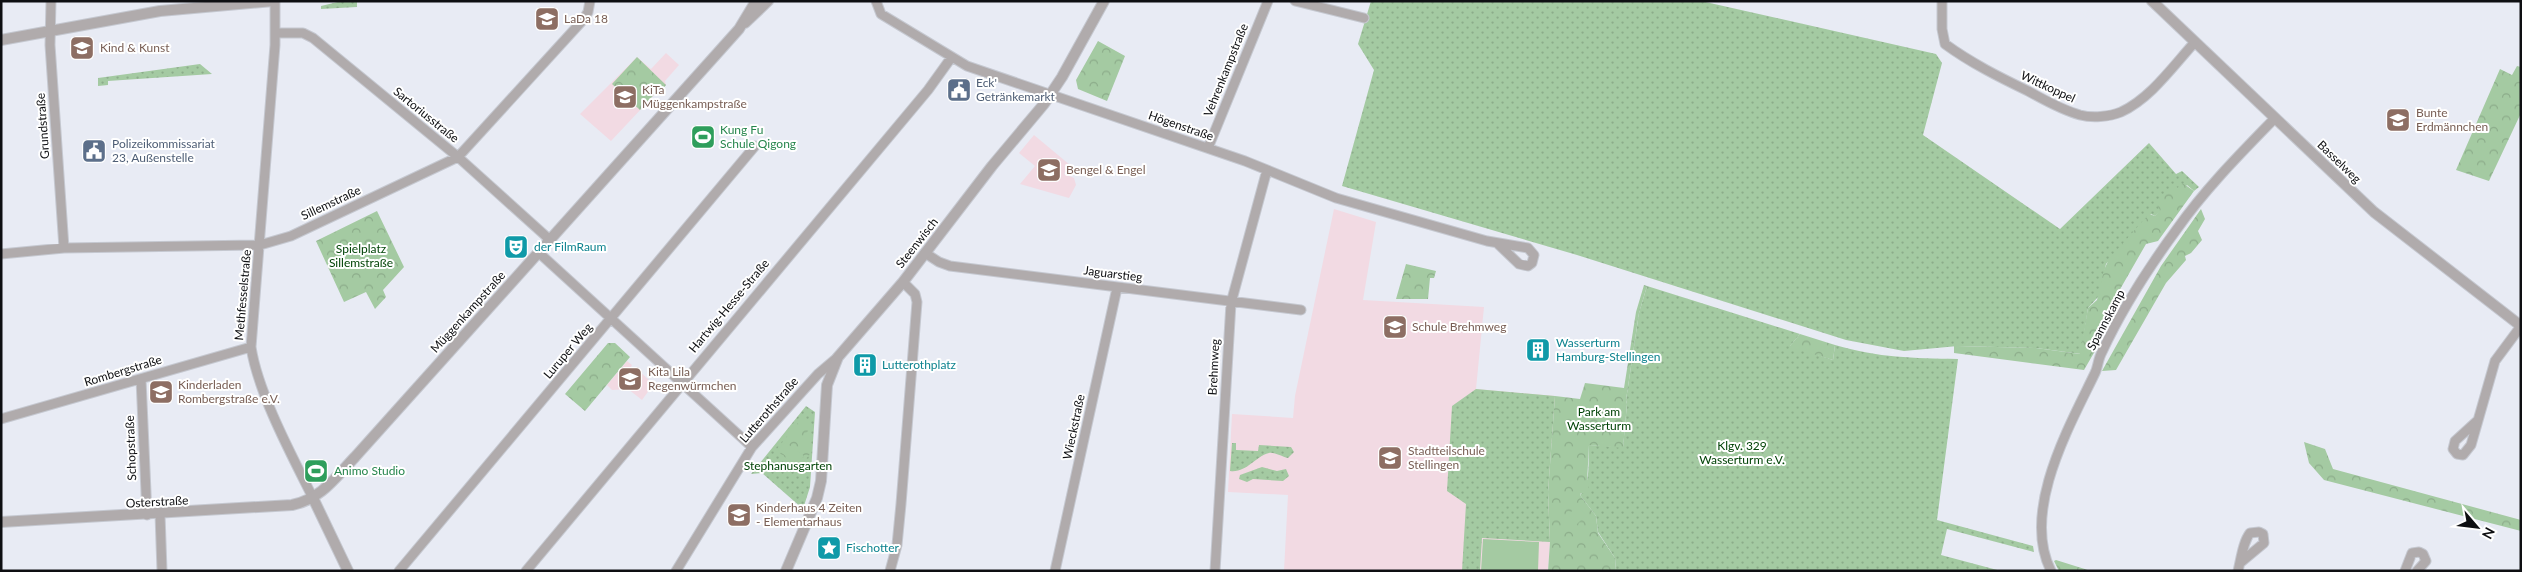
<svg xmlns="http://www.w3.org/2000/svg" width="2522" height="572" font-family="Lato,sans-serif">
<defs>
<pattern id="grass-dots" width="8" height="8" patternUnits="userSpaceOnUse" patternTransform="scale(1.25)"><rect width="8" height="8" fill="#a4caa2"/><path d="M2 2h.1M6 6h.1" fill="none" stroke="#8cac8a" stroke-width="1.8" stroke-linecap="round"/></pattern>
<pattern id="forest-crowns" width="20" height="18" patternUnits="userSpaceOnUse" patternTransform="scale(1.25)"><rect width="20" height="18" fill="#a4caa2"/><path d="M2 6a3 3 0 1 1 6 0M12 15a3 3 0 1 1 6 0" fill="none" stroke="#8cac8a"/></pattern>
</defs>
<rect width="100%" height="100%" fill="#e8ebf4"/>
<!-- education -->
<path fill="#f2dae3" d="M666,53L679,65L665,81L666,85L659,90L611,141L580,114L637,57L651,69Z
M1034,135L1070,165L1064,174L1074,178L1076,185L1069,198L1020,184L1035,166L1019,153Z
M1334,209L1376,222L1363,300L1484,307L1476,389L1555,396L1548,492L1550,542L1548,571H1284L1288,495L1228,492L1232,414L1293,418L1295,396Z
M627,361L632,365L631,367H635L650,381V389L642,400L628,389L612,390L607,385Z"/>
<!-- grass -->
<path fill="url(#grass-dots)" d="M342,1H357V7L321,9V6Z
M1371,1H1701L1936,54L1942,63L1923,135L2060,229L2149,143L2176,174L2182,171L2199,187L2194,191L2187,185L2155,216L2151,214L2106,264L2099,296L2088,308L2081,354L2036,348L1958,346L1904,351L1846,340L1577,255L1342,186L1374,70L1358,44Z
M200,64L212,74L108,81V85L98,86V78Z
M1647,286L1800,334L1790,346L1833,360L1835,345C1880,358 1912,358 1958,359L1937,520L2033,546L2034,552L1947,529L1941,555L2001,571H1616L1615,558L1598,532L1596,516L1580,495C1591,485 1588,460 1589,445L1623,447L1627,404L1626,400L1639,313Z
M1476,389L1555,396L1548,492L1550,542L1482,538L1480,571H1462L1466,504L1447,491L1452,406Z
M806,406L815,412L810,487L803,509L762,473L751,474Z
M1232,443H1236V450L1258,451L1259,445L1291,447L1294,452L1288,458C1282,457 1275,452 1269,453C1254,457 1247,473 1230,471Z
M1262,467L1277,471L1286,469L1289,476L1283,481L1253,479L1247,482L1239,479L1240,475Z"/>
<!-- forest -->
<path fill="url(#forest-crowns)" d="M1098,41L1125,56L1107,101L1078,89L1076,80Z
M637,57L666,85L662,90L659,89L640,110L612,84Z
M2517,66L2521,67V113L2489,181L2456,170L2500,69L2512,75Z
M2184,184L2194,191L2158,241L2146,244L2091,340L2095,351L2084,370L1954,353V346H1958L2036,348L2080,354L2088,308L2097,300L2104,270L2109,259L2149,214L2155,216L2160,210L2157,204L2171,189Z
M2201,209L2205,219L2198,231L2202,240L2191,253L2185,256L2186,260L2166,283L2116,370L2102,371L2161,266Z
M377,211L404,267L383,290L386,297L375,309L366,292L344,302L316,241Z
M1406,264L1436,271L1434,278H1430L1428,299H1396Z
M1644,285L1647,286L1639,313L1626,400L1627,404L1623,448L1589,445L1587,483L1589,489L1585,494L1581,493L1580,495L1596,516L1598,533L1615,558L1616,571H1548L1550,542L1548,492L1555,396L1580,399L1585,383L1624,388L1636,312Z
M1800,334L1835,345L1833,360L1789,347Z
M608,343H615L630,357L585,411L565,394Z
M802,418L812,427L806,433L811,438V453L798,468L776,450Z
M2304,442L2325,449L2333,469L2521,520V531L2324,480L2309,463Z
M2056,560L2091,571H2059L2054,561Z"/>
<!-- pitch -->
<path fill="#a4caa2" d="M785,442L804,456L797,465L778,450Z
M1577,506L1586,515L1577,524L1568,515Z
M1483,539L1539,542L1538,571H1481Z"/>
<g fill="none" stroke-linecap="round" stroke-linejoin="round">
<defs>
<path id="minor" d="M51,1L50,45L64,248
M275,1V45L251,347C258,393 292,456 313,498
M876,1L881,14L967,66L1245,161L1336,198L1487,241L1528,248L1534,255L1532,263L1528,266L1519,264L1497,243
M1295,1L1364,18
M1942,1V29L1945,44C1971,63 1999,77 2028,91C2044,100 2062,110 2080,115C2092,118 2109,117 2121,112C2151,98 2173,66 2195,42
M275,33H303L313,38L458,157L549,239
M1208,148L1268,1
M538,252L752,447
M925,253L939,262L950,266L1301,310
M1,254L64,248L260,245L291,236L458,157L583,20L588,12L590,1
M141,379L147,515
M1,419L251,347
M2478,420L2455,441L2453,449L2457,454L2463,455L2471,445L2495,361L2521,326
M160,514L162,571
M399,571L755,146
M526,571L928,90L951,58
M676,571L752,447L818,374L838,357
M890,571L897,545L901,504L917,302L915,294L903,282
M1055,571L1117,288
M1215,571L1231,303L1267,170
M2051,571C2021,511 2069,427 2095,373C2098,367 2098,359 2102,352C2122,309 2149,267 2177,229C2206,188 2241,153 2275,118
M2238,571C2241,559 2243,542 2250,533L2259,532L2263,534L2264,543L2240,563
M2405,571L2412,553L2419,552L2423,554L2426,561L2417,571"/>
<path id="tertiary" d="M2152,1L2374,212L2521,326
M745,23L768,1
M1,40L160,11L274,1
M313,498L348,571
M1,522L292,505C321,499 335,478 355,457L722,48L739,29L756,1
M786,571L817,498L821,481L827,385L838,357L903,282L992,166L1044,104L1062,77L1104,1"/>
</defs>
<!-- minor casing -->
<use href="#minor" stroke="#c5c8d0" stroke-width="11"/>
<!-- tertiary casing -->
<use href="#tertiary" stroke="#c5c8d0" stroke-width="12"/>
<!-- minor -->
<use href="#minor" stroke="#b0abac" stroke-width="9"/>
<!-- tertiary -->
<use href="#tertiary" stroke="#b0abac" stroke-width="10"/>
</g>
<!-- icons -->
<defs>
<symbol id="school-square" viewBox="-11 -11 22 22"><rect x="-9" y="-9" width="18" height="18" rx="4" fill="#8d6e63" stroke="#fff"/><path d="M0-5L7-2L0 1L-7-2ZM-4 1L0 2.5L4 1V4Q0 6-4 4Z" fill="#fff"/></symbol>
<symbol id="civic-square" viewBox="-11 -11 22 22"><rect x="-9" y="-9" width="18" height="18" rx="4" fill="#5c6f8a" stroke="#fff"/><path d="M-.6-6.5H3V-4.5H.6V-3L4-1V1h2V6H-6V1h2V-1L-.6-3ZM-1.2 2.5V6h2.4V2.5Z" fill="#fff"/></symbol>
<symbol id="stadium-square" viewBox="-11 -11 22 22"><rect x="-9" y="-9" width="18" height="18" rx="4" fill="#2e9e5b" stroke="#fff"/><path d="M0-5a6.5 5 0 1 0 0 10a6.5 5 0 1 0 0-10ZM-3.5-1.8h7v3.6h-7Z" fill="#fff"/></symbol>
<symbol id="theatre-square" viewBox="-11 -11 22 22"><rect x="-9" y="-9" width="18" height="18" rx="4" fill="#0f9aa8" stroke="#fff"/><path d="M-5-5.5Q0-4 5-5.5V0Q5 5 0 6Q-5 5-5 0ZM-3.3-2.5H-1v1.5H-3.3ZM1-2.5H3.3v1.5H1ZM-2.8 1Q0 5.5 2.8 1Z" fill="#fff"/></symbol>
<symbol id="building-square" viewBox="-11 -11 22 22"><rect x="-9" y="-9" width="18" height="18" rx="4" fill="#0f9aa8" stroke="#fff"/><path d="M-4-6H4V6H1V3H-1V6H-4ZM-2.5-4.3h1.7v1.8h-1.7ZM.8-4.3h1.7v1.8H.8ZM-2.5-1h1.7V.8h-1.7ZM.8-1h1.7V.8H.8Z" fill="#fff"/></symbol>
<symbol id="sight-square" viewBox="-11 -11 22 22"><rect x="-9" y="-9" width="18" height="18" rx="4" fill="#0f9aa8" stroke="#fff"/><path d="M0-6L1.8-2.2L6-1.7L2.9 1.2L3.7 5.4L0 3.3L-3.7 5.4L-2.9 1.2L-6-1.7L-1.8-2.2Z" fill="#fff"/></symbol>
</defs>
<g fill-rule="evenodd">
<use href="#school-square" x="533" y="5" width="28" height="28"/>
<use href="#school-square" x="68" y="34" width="28" height="28"/>
<use href="#civic-square" x="945" y="76" width="28" height="28"/>
<use href="#school-square" x="611" y="83" width="28" height="28"/>
<use href="#school-square" x="2384" y="106" width="28" height="28"/>
<use href="#stadium-square" x="689" y="123" width="28" height="28"/>
<use href="#civic-square" x="80" y="137" width="28" height="28"/>
<use href="#school-square" x="1035" y="156" width="28" height="28"/>
<use href="#theatre-square" x="502" y="233" width="28" height="28"/>
<use href="#school-square" x="1381" y="313" width="28" height="28"/>
<use href="#building-square" x="1524" y="336" width="28" height="28"/>
<use href="#building-square" x="851" y="351" width="28" height="28"/>
<use href="#school-square" x="616" y="365" width="28" height="28"/>
<use href="#school-square" x="147" y="378" width="28" height="28"/>
<use href="#school-square" x="1376" y="444" width="28" height="28"/>
<use href="#stadium-square" x="302" y="457" width="28" height="28"/>
<use href="#school-square" x="725" y="501" width="28" height="28"/>
<use href="#sight-square" x="815" y="534" width="28" height="28"/>
</g>
<g text-anchor="middle" stroke-width="4" stroke-linejoin="round" paint-order="stroke">
<!-- education labels -->
<g font-size="12" fill="#785e54" stroke="#fff" text-anchor="start">
<text x="564" y="23">LaDa 18</text>
<text x="100" y="52">Kind &amp; Kunst</text>
<text x="642" y="94">KiTa<tspan x="642" dy="14">Müggenkampstraße</tspan></text>
<text x="2416" y="117">Bunte<tspan x="2416" dy="14">Erdmännchen</tspan></text>
<text x="1066" y="174">Bengel &amp; Engel</text>
<text x="1412" y="331">Schule Brehmweg</text>
<text x="648" y="376">Kita Lila<tspan x="648" dy="14">Regenwürmchen</tspan></text>
<text x="178" y="389">Kinderladen<tspan x="178" dy="14">Rombergstraße e.V.</tspan></text>
<text x="1408" y="455">Stadtteilschule<tspan x="1408" dy="14">Stellingen</tspan></text>
<text x="756" y="512">Kinderhaus 4 Zeiten<tspan x="756" dy="14">- Elementarhaus</tspan></text>
</g>
<!-- street labels -->
<g font-size="12" fill="#0e0f12" stroke="#fff">
<text transform="translate(1226 70) rotate(-68)" y="4">Vehrenkampstraße</text>
<text transform="translate(2048 87) rotate(25)" y="4">Wittkoppel</text>
<text transform="translate(426 115) rotate(39)" y="4">Sartoriusstraße</text>
<text transform="translate(43 126) rotate(-94)" y="4">Grundstraße</text>
<text transform="translate(1181 126) rotate(19)" y="4">Högenstraße</text>
<text transform="translate(2339 162) rotate(44)" y="4">Basselweg</text>
<text transform="translate(331 203) rotate(-25)" y="4">Sillemstraße</text>
<text transform="translate(917 243) rotate(-52)" y="4">Steenwisch</text>
<text transform="translate(1113 274) rotate(7)" y="4">Jaguarstieg</text>
<text transform="translate(243 295) rotate(-85)" y="4">Methfesselstraße</text>
<text transform="translate(729 306) rotate(-50)" y="4">Hartwig-Hesse-Straße</text>
<text transform="translate(468 312) rotate(-48)" y="4">Müggenkampstraße</text>
<text transform="translate(2106 320) rotate(-62)" y="4">Spannskamp</text>
<text transform="translate(568 351) rotate(-50)" y="4">Luruper Weg</text>
<text transform="translate(1214 367) rotate(-87)" y="4">Brehmweg</text>
<text transform="translate(123 371) rotate(-17)" y="4">Rombergstraße</text>
<text transform="translate(769 410) rotate(-49)" y="4">Lutterothstraße</text>
<text transform="translate(1074 427) rotate(-78)" y="4">Wieckstraße</text>
<text transform="translate(131 448) rotate(-92)" y="4">Schopstraße</text>
<text transform="translate(157 502) rotate(-3)" y="4">Osterstraße</text>
</g>
<!-- service labels -->
<g font-size="12" fill="#4e5e75" stroke="#fff" text-anchor="start">
<text x="976" y="87">Eck'<tspan x="976" dy="14">Getränkemarkt</tspan></text>
<text x="112" y="148">Polizeikommissariat<tspan x="112" dy="14">23, Außenstelle</tspan></text>
</g>
<!-- leisure labels -->
<g font-size="12" fill="#27864d" stroke="#fff" text-anchor="start">
<text x="720" y="134">Kung Fu<tspan x="720" dy="14">Schule Qigong</tspan></text>
<text x="334" y="475">Animo Studio</text>
</g>
<!-- culture labels -->
<g font-size="12" fill="#0d838f" stroke="#fff" text-anchor="start">
<text x="534" y="251">der FilmRaum</text>
<text x="1556" y="347">Wasserturm<tspan x="1556" dy="14">Hamburg-Stellingen</tspan></text>
<text x="882" y="369">Lutterothplatz</text>
<text x="846" y="552">Fischotter</text>
</g>
<!-- park labels -->
<g font-size="12" fill="#004306" stroke="#fff">
<text x="361" y="253">Spielplatz<tspan x="361" dy="14">Sillemstraße</tspan></text>
<text x="1599" y="416">Park am<tspan x="1599" dy="14">Wasserturm</tspan></text>
<text x="1742" y="450">Klgv. 329<tspan x="1742" dy="14">Wasserturm e.V.</tspan></text>
<text x="788" y="470">Stephanusgarten</text>
</g>
</g>
<!-- border -->
<rect width="2522" height="572" fill="none" stroke="#0e0f12" stroke-width="5"/>
<!-- north arrow -->
<g transform="translate(2477 527) rotate(118)" stroke="#ffffff" stroke-width="4" paint-order="stroke">
<path d="M0-4L9 19L0 12L-9 19Z" fill="#0e0f12"/>
<text y="-8" font-size="14" font-weight="bold" text-anchor="middle" fill="#0e0f12">N</text>
</g>
</svg>
